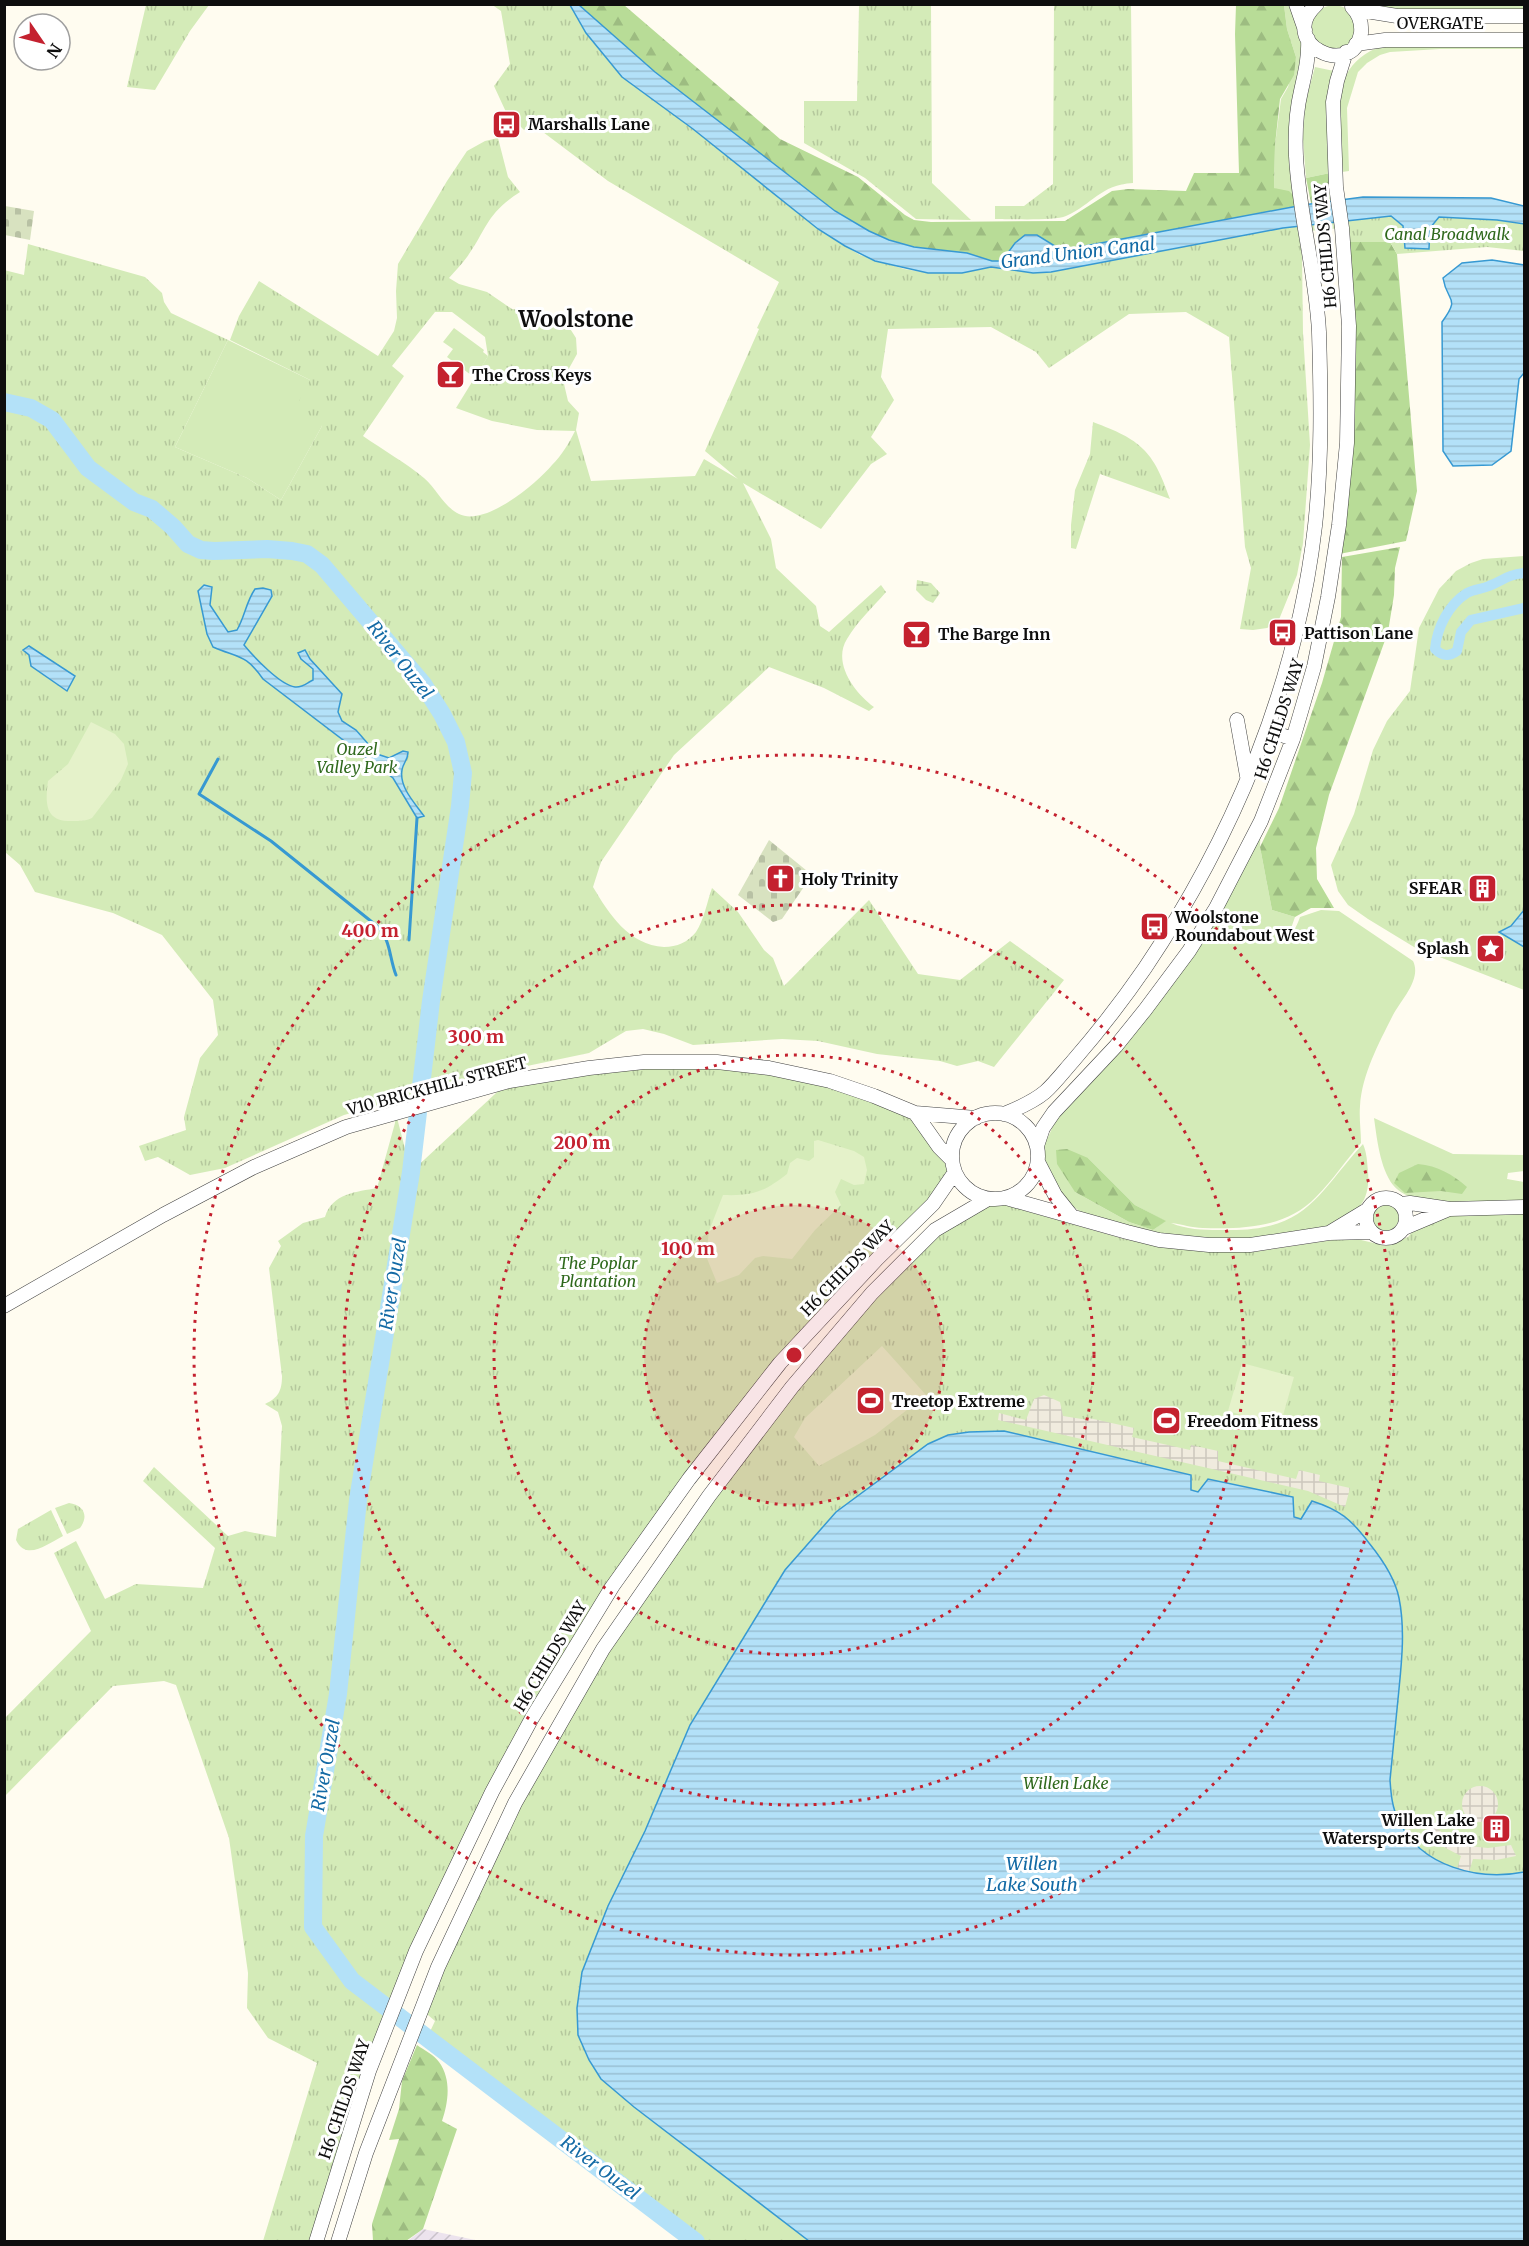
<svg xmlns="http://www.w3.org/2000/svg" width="1529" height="2246" font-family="Merriweather,serif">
<defs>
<pattern id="industrial-furrows" width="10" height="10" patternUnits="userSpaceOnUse" patternTransform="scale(1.5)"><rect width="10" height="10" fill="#ece3ed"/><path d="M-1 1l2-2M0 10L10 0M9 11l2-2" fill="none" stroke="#c9c2ca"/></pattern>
<pattern id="forest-firs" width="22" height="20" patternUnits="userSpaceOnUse" patternTransform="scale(1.5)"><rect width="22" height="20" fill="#b8dc97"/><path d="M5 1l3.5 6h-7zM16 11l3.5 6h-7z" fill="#9dbc81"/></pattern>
<pattern id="wetland-marsh" width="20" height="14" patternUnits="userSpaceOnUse" patternTransform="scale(1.5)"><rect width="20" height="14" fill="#d4ebb8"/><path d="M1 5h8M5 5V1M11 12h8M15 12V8" fill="none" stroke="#b5c89d"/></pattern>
<pattern id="cemetery-stones" width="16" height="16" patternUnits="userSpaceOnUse" patternTransform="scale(1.5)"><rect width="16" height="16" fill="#d8e2c0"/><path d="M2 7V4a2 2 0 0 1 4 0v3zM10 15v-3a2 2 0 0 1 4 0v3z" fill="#b8c1a4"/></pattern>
<pattern id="park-tufts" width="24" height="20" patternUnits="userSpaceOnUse" patternTransform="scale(1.5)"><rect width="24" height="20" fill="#d4ebb8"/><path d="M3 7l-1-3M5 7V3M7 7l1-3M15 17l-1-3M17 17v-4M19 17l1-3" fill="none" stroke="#b5c89d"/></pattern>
<pattern id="plaza-grid" width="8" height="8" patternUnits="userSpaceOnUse" patternTransform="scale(1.5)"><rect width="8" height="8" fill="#f0ebde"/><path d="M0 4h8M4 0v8" fill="none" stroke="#cdc8bd"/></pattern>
<pattern id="water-rules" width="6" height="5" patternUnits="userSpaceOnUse" patternTransform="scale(1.5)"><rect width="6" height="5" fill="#b3e1f8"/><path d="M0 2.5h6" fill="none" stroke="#99c0d3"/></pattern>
</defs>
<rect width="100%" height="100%" fill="#fffcf0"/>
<!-- industrial -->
<path fill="url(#industrial-furrows)" d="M423,2229L480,2241L406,2242Z"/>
<!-- grass -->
<path fill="#d4ebb8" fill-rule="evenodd" d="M1524,4V9H1392L1371,5Z
M1284,5H1296L1308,39L1301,90L1302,205L1274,188L1275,145L1281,99L1288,87L1296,57L1287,29Z
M1312 27a22 22 0 1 1 44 0a22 22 0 1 1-44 0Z
M1383,46H1524V49H1440L1390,52L1380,55L1367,63L1358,72L1347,108L1349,171L1342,172C1338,125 1325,64 1383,46Z
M1315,67L1334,71L1327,99V130L1330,173L1306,178L1303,139L1305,104Z
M454,328L484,350L483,352L488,356L475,378L447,357L453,349L443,342Z
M228,340L310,380L322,426L281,500L247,478L175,447Z
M1261,821L1260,847L1272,910L1295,917L1289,934L1282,939C1293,935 1296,928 1300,917L1321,910L1339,911L1413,961C1422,979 1401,1000 1393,1015C1379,1043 1362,1074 1360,1106C1359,1118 1361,1131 1361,1143C1346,1160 1333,1180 1316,1197C1286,1228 1244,1229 1203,1228C1192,1228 1182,1224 1171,1223C1191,1231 1210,1230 1230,1230C1308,1230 1317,1194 1363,1144C1367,1153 1367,1162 1368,1171C1369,1183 1368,1196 1360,1206C1326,1246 1209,1244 1161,1236C1147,1233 1134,1229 1121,1225C1106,1221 1091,1219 1078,1210C1067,1203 1058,1190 1051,1179C1043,1169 1038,1163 1038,1151C1048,1142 1052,1126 1059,1114L1189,951ZM1088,1158L1135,1205L1165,1221L1153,1230L1129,1222L1075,1192Z
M1374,1118L1453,1154L1524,1155V1171L1508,1173L1507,1179L1524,1182V1201C1491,1202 1416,1213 1393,1185C1380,1168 1377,1139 1374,1118Z
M1371 1217a14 14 0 1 1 28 0a14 14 0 1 1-28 0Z"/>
<!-- forest -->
<path fill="url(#forest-firs)" d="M579,5H624L780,139L858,177L905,215L914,220L931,222L1065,221L1112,191L1128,189L1186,191L1194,173H1239L1235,34L1236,5H1284L1287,29L1296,57L1294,75L1280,99L1275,145L1274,188L1289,191L1303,205L1074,248H1058L1037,235L1008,255L1002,261H992L967,253L914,247L889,240L869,231L835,211L655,72Z
M1330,173L1331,200L1311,203L1306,178Z
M1343,242H1390L1397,254L1417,491L1406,541L1334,555L1347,443Z
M1400,547L1395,568L1394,595L1388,632L1329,795L1316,848L1317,879L1334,908H1311L1295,917L1272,910L1260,847L1279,808L1322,683L1341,617L1342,557Z
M1067,1149L1088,1158L1135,1205L1166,1221L1153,1230L1129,1222L1075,1192L1057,1164L1056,1150Z
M1418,1164C1438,1166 1452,1174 1467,1187L1462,1194L1441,1191L1405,1193L1394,1183L1399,1173Z
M417,2045C424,2050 434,2055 439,2062C452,2080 448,2103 442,2121L457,2129L423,2229L406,2241H373L372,2224L399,2139L389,2140L399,2109L402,2081Z"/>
<!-- wetland -->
<path fill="url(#wetland-marsh)" d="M917,580L931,583L940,593L933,603L926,600L916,590Z"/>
<!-- cemetery -->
<path fill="url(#cemetery-stones)" d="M5,206L34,211L30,240L5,235Z
M769,840L812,875L782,919L773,922L738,895Z"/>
<!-- park -->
<path fill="url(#park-tufts)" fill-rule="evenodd" d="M491,4L570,5L586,33L622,77L693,129L818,229L845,246L860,255L904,269L928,273H962L991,267L1033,273L1051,272L1283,228L1391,216L1429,249L1430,228L1439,217L1497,220L1524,224V251L1487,247L1397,254L1390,242H1343L1341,228L1299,232L1302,256L1303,333L1310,445L1303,543L1297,575L1278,622L1267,628L1253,630L1240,629L1251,568L1245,547L1229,337L1186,312L1129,314L1049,368L1036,352L991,327L888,329L881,377L894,400L871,437L887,454L871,464L821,529L743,483L771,539L776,568L816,606L820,626L829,632L881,585L886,592C873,607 857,622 847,639C832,663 855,693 874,707L869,711L824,688L769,667L674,755L601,862L593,887C609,914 629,945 664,947C677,947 688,942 696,932C704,920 707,902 712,888L738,912L764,950L773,958L784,986L869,900L918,974L960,980L1010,941L1064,980L994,1067L978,1061L957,1066L940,1061L877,1054L818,1041L782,1039L693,1045L664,1034L643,1029L626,1031L589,1053L508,1070L344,1115L225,1168L190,1175L158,1157L145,1161L139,1146L186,1130L184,1117L200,1058L218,1035L213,1000L162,935L113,913L35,892L20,865L5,852L4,270L24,275L28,244L145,277L162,293L164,302L171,313L228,340L175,447L247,478L281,500L322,426L297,405L310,380L230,340L239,316L259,281L378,356L394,331L397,318L396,291L398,264L447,181L467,151L485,141L498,138L508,177L520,192C486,214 488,227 467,257C462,264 455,271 449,278L459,284L487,292L512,309L542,313L569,327L576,338L577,354L567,372L564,384L568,401L579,413L576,430L591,481L695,476L704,459L738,479L705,451L759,329L757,328L779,282L608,181L531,123L524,130L506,112L494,86L510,64L501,11ZM435,312H452L485,337L488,356L456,408L492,421L537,430L575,431C569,443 562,455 552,465C536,484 485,527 459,514C443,506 437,489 424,478C406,463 383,450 363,436L404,376L392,366Z
M146,5H209L190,31L155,90L127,87Z
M859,5H931L932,183L971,220L916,219L865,178L804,143V101H857Z
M1054,5H1131L1133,183C1100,185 1093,204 1066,216C1055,221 1010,219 995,219V206H1024L1053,184Z
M1093,422C1141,440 1153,450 1170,499L1100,474L1076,549L1071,548V525L1075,490L1090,454Z
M1524,556V990L1414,947L1368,919L1348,905L1338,891L1331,865L1354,814L1373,750L1387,721L1410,691L1419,628L1439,589L1456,571L1471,563L1483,559Z
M589,1068H769L915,1113L952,1160L955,1172L780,1363L581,1637L416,1951L316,2241H263L317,2063L268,2038L247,2008L248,1973L229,1838L176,1685L164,1681L113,1686L5,1796V1718L91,1631L54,1553L76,1541L105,1599L136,1584L203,1588L215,1548L143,1481L154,1467L228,1536L245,1531L276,1537L282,1426L278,1412L265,1404C278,1398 282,1391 282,1376L269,1268L281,1246L278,1241L303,1223L325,1217C332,1193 357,1192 377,1188L395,1123V1110L411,1172L509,1081Z
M1006,1198L1026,1211L1124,1239L1157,1246L1207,1252H1253L1333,1240L1357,1239L1386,1246L1408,1237L1414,1230L1453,1214L1524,1213V2241H695L427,2038L435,2021L421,2009L515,1803L603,1649L792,1387L935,1230L988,1199Z
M69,1503C84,1505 89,1516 80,1528L67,1534L55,1508Z
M51,1510L63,1536C49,1543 26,1562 16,1540L18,1529Z"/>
<!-- pitch -->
<path fill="#e5f2ca" d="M91,722L115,734L124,744L128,764L121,780L92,818C86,821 80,821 73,821C45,822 45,804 48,781L68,764Z
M818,1140L854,1151L864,1157L867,1170L864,1184L854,1185L841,1179L835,1192L841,1205L815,1230L792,1259L763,1256L755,1258L739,1275L717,1283L706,1256L709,1231L723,1195C753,1196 764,1192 787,1174L790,1163L797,1158L809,1161L814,1157V1141Z
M882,1346L926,1395L875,1435L819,1466L794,1437L805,1418Z
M1242,1363L1294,1377L1280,1426L1228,1411Z"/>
<!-- plaza -->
<path fill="url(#plaza-grid)" d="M1044,1395L1060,1402L1063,1416L1088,1420L1089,1418L1134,1428L1132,1437L1190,1450L1191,1445L1218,1451V1461L1296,1479L1299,1470L1320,1475L1319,1481L1350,1488L1345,1507L1308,1491L998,1420L999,1413L1026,1420L1034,1399Z
M1462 1804a18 18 0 1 1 36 0a18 18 0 1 1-36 0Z
M1434,1826L1449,1838L1468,1846L1488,1848L1511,1845L1516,1856L1496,1860L1473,1859L1469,1872L1457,1869L1461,1856L1438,1844L1426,1834Z"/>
<!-- water -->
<path fill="url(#water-rules)" stroke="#3799d2" stroke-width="1.5" d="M570,5H579L655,72L835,211L869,231L889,240L914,247L967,253L992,261H1002L1015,243L1025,235H1037L1058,248H1074L1303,205L1363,197L1491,198L1524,206V224L1497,220L1439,217L1430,228L1429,249L1405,248L1403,226L1391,216L1283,228L1051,272L1033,273L991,267L962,273H928L875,261L845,246L818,229L693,129L622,77L586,33Z
M1492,260L1524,265V373L1519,379L1511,451L1492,465L1453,466L1443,451L1442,322C1461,296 1447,303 1443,278L1462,263Z
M204,585L212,587L210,605L228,632L237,630C245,616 246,602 255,589L263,588L271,590L272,596L244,645C254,657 280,685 295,687C302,688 307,683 313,680V669L301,659L298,653L305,650L310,659L342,694L338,712L342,721L356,730L377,754L389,758L403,751L408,752C408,760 403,763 402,770C399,787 414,802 424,816L417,818L393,778L263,679C246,654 238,658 213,647L207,634L198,591Z
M29,646L75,676L67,691L31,666L29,655L23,650Z
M1524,910V947L1499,932L1511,926Z
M1004,1431L1191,1475V1490L1198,1492L1208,1479L1293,1497L1294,1517L1301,1519L1312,1501C1340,1510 1351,1519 1369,1543C1382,1559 1395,1578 1399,1598C1405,1628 1402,1659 1399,1689C1396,1720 1393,1750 1390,1780C1391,1794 1392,1808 1399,1821C1421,1867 1479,1881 1524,1872V2241H809L634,2107L601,2079L589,2060L578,2035L577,2008L582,1972L608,1906L645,1831L690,1725L785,1570L836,1512L928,1444L948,1435L969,1432Z"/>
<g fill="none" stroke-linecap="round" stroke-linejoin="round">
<!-- stream -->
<path stroke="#3799d2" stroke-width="3" d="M218,759L199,794L271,841L377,926C391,940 389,957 396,975
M409,940L417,818"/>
<!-- canal -->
<path stroke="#b3e1f8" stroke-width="10" d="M1524,573C1507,575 1504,580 1489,586C1482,589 1474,589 1467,593C1448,605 1437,628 1435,649C1442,656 1449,657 1457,651L1461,632L1471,620L1524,608"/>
<!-- river -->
<path stroke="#b3e1f8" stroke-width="18" d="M4,402L31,408L52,420L88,468L134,502L152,509L173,527L188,544L201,550L214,551L267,549L292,551L307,554L322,565L423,684L442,714L456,742L463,773L460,806L431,1001L411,1172L358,1500L338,1694L314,1836L313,1927L352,1981L696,2242"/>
<defs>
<path id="minor" d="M1296,4L1305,30
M1317,4C1274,43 1353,81 1361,33C1362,22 1359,14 1352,7
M1354,9L1397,16H1524
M1356,44L1385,40H1524
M1237,720L1247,776
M1267,730L1293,739
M915,1113L939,1147L952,1160
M952 1156a43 43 0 1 1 86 0a43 43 0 1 1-86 0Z
M1004,1114C1019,1108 1033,1102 1045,1092C1055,1083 1064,1071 1073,1061C1099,1031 1123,1000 1145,968C1234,836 1297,684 1315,526C1322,462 1321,396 1319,332C1316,272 1299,215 1296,156C1295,135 1296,112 1301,91C1305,73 1309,58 1308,39
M1037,1146L1043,1128L1054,1112L1116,1046L1145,1010L1189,951L1216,908L1261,821L1293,739L1314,667L1328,597L1339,525L1347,443L1349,326L1342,228L1336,187L1333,102L1337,81L1346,52
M1038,1162L1055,1195L1071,1215
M1366 1218a20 20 0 1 1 40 0a20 20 0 1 1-40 0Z
M1006,1198L1127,1232L1159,1240L1209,1245H1250L1329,1233L1370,1232
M1401,1204L1410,1203L1450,1209L1524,1207
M1404,1228L1449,1209
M1329,1233L1367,1210
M4,1306L163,1215L254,1167L346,1127L509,1081L589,1068L644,1062H717L769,1068L830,1081L874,1096L915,1113L976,1118
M316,2242L369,2071L416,1951L492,1792L532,1718L612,1587L689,1479L780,1363L877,1259L933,1204L955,1172
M338,2242L366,2153L438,1967L515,1803L603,1649L709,1496L792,1387L872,1293L935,1230L988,1199"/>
</defs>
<!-- minor casing -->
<use href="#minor" stroke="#414141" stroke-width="15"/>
<!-- minor -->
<use href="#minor" stroke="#fff" stroke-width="14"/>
</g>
<!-- distance rings -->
<circle cx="794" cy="1355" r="150" fill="#c4212f" fill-opacity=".12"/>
<g fill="none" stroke="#c4212f" stroke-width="3" stroke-dasharray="3 6">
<circle cx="794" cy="1355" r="150"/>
<circle cx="794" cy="1355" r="300"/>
<circle cx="794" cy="1355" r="450"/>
<circle cx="794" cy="1355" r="600"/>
</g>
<!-- icons -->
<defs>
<symbol id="bus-square" viewBox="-11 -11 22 22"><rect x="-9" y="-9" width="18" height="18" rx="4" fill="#c4212f" stroke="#fff"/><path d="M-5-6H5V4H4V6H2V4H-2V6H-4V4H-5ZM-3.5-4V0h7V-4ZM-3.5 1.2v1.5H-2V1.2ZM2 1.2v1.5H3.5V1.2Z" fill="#fff"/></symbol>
<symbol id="bar-square" viewBox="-11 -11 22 22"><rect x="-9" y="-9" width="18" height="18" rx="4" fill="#c4212f" stroke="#fff"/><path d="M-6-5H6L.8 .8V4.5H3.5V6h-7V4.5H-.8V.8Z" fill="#fff"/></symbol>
<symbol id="church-square" viewBox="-11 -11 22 22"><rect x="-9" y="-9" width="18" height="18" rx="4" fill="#c4212f" stroke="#fff"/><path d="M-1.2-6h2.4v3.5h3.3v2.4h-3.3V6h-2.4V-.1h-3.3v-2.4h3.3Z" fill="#fff"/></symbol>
<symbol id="building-square" viewBox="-11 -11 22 22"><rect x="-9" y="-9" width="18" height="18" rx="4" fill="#c4212f" stroke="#fff"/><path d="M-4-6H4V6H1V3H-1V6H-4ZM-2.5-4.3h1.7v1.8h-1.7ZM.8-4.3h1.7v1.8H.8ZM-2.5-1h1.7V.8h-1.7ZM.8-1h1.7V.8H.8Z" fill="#fff"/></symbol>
<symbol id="sight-square" viewBox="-11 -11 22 22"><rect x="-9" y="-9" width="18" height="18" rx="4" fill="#c4212f" stroke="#fff"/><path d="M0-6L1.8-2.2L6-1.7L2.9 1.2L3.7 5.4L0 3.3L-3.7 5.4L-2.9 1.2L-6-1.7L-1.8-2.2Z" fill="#fff"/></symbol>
<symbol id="stadium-square" viewBox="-11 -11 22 22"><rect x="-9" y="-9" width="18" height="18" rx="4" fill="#c4212f" stroke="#fff"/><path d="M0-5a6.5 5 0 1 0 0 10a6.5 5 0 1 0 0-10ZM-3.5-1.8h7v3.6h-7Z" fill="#fff"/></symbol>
</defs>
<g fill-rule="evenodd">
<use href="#bus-square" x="490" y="108" width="33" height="33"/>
<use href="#bar-square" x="434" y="358" width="33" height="33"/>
<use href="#bus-square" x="1266" y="616" width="33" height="33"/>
<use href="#bar-square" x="900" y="618" width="33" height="33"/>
<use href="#church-square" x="764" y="862" width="33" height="33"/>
<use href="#building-square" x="1466" y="872" width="33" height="33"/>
<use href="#bus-square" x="1138" y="910" width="33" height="33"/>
<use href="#sight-square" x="1474" y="932" width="33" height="33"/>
<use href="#stadium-square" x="854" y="1384" width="33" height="33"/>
<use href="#stadium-square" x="1150" y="1404" width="33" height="33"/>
<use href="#building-square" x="1480" y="1812" width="33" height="33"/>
</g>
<g text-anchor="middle" stroke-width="6" stroke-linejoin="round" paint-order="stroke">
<!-- street labels -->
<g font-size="16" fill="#0e0e0e" stroke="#fff">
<text x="1440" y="29">OVERGATE</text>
<text transform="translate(1325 246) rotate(-95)" y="6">H6 CHILDS WAY</text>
<text transform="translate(1279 719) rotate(-72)" y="6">H6 CHILDS WAY</text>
<text transform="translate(437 1086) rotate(-15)" y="6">V10 BRICKHILL STREET</text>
<text transform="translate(847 1268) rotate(-46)" y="6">H6 CHILDS WAY</text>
<text transform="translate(550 1656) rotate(-59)" y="6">H6 CHILDS WAY</text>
<text transform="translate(344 2099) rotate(-71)" y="6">H6 CHILDS WAY</text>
</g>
<!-- poi labels -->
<g font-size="16" font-weight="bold" fill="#0e0e0e" stroke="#fff" text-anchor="start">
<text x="528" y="130">Marshalls Lane</text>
<text x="472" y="381">The Cross Keys</text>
<text x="1304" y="639">Pattison Lane</text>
<text x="938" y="640">The Barge Inn</text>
<text x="801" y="885">Holy Trinity</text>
<text x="1462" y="894" text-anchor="end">SFEAR</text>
<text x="1175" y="923">Woolstone<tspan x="1175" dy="18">Roundabout West</tspan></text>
<text x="1469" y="954" text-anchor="end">Splash</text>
<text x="892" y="1407">Treetop Extreme</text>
<text x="1187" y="1427">Freedom Fitness</text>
<text x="1475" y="1826" text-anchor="end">Willen Lake<tspan x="1475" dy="18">Watersports Centre</tspan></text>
</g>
<!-- park labels -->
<g font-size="16" font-style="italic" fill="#2f691c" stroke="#fff">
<text x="1447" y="240">Canal Broadwalk</text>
<text x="357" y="755">Ouzel<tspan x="357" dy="18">Valley Park</tspan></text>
<text x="598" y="1269">The Poplar<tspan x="598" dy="18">Plantation</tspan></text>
<text x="1066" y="1789">Willen Lake</text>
</g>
<!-- water labels -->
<g font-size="18" font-style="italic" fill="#136aa5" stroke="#fff">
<text transform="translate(1078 253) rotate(-7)" y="6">Grand Union Canal</text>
<text transform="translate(400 660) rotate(52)" y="6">River Ouzel</text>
<text transform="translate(393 1284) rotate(-81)" y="6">River Ouzel</text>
<text transform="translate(326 1765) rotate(-80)" y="6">River Ouzel</text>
<text x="1032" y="1870">Willen<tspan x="1032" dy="21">Lake South</tspan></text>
<text transform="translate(600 2168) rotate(37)" y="6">River Ouzel</text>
</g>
<!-- district labels -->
<g font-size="22" font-weight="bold" fill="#0e0e0e" stroke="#fff">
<text x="576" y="327">Woolstone</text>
</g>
</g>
<circle cx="794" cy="1355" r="9" fill="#c4212f" stroke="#fff" stroke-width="3"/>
<g font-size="18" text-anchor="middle" font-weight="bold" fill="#c4212f" stroke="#fff" stroke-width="6" stroke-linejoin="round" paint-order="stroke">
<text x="370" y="937">400 m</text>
<text x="476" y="1043">300 m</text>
<text x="582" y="1149">200 m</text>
<text x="688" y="1255">100 m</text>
</g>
<!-- border -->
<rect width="1529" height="2246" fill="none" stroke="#0e0e0e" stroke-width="12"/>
<!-- north arrow -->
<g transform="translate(42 42) rotate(125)"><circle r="28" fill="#ffffff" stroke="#9f9f9f" stroke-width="1.5"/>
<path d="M0-4.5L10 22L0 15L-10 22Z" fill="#c4212f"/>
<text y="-9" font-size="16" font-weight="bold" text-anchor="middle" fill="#0e0e0e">N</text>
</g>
</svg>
